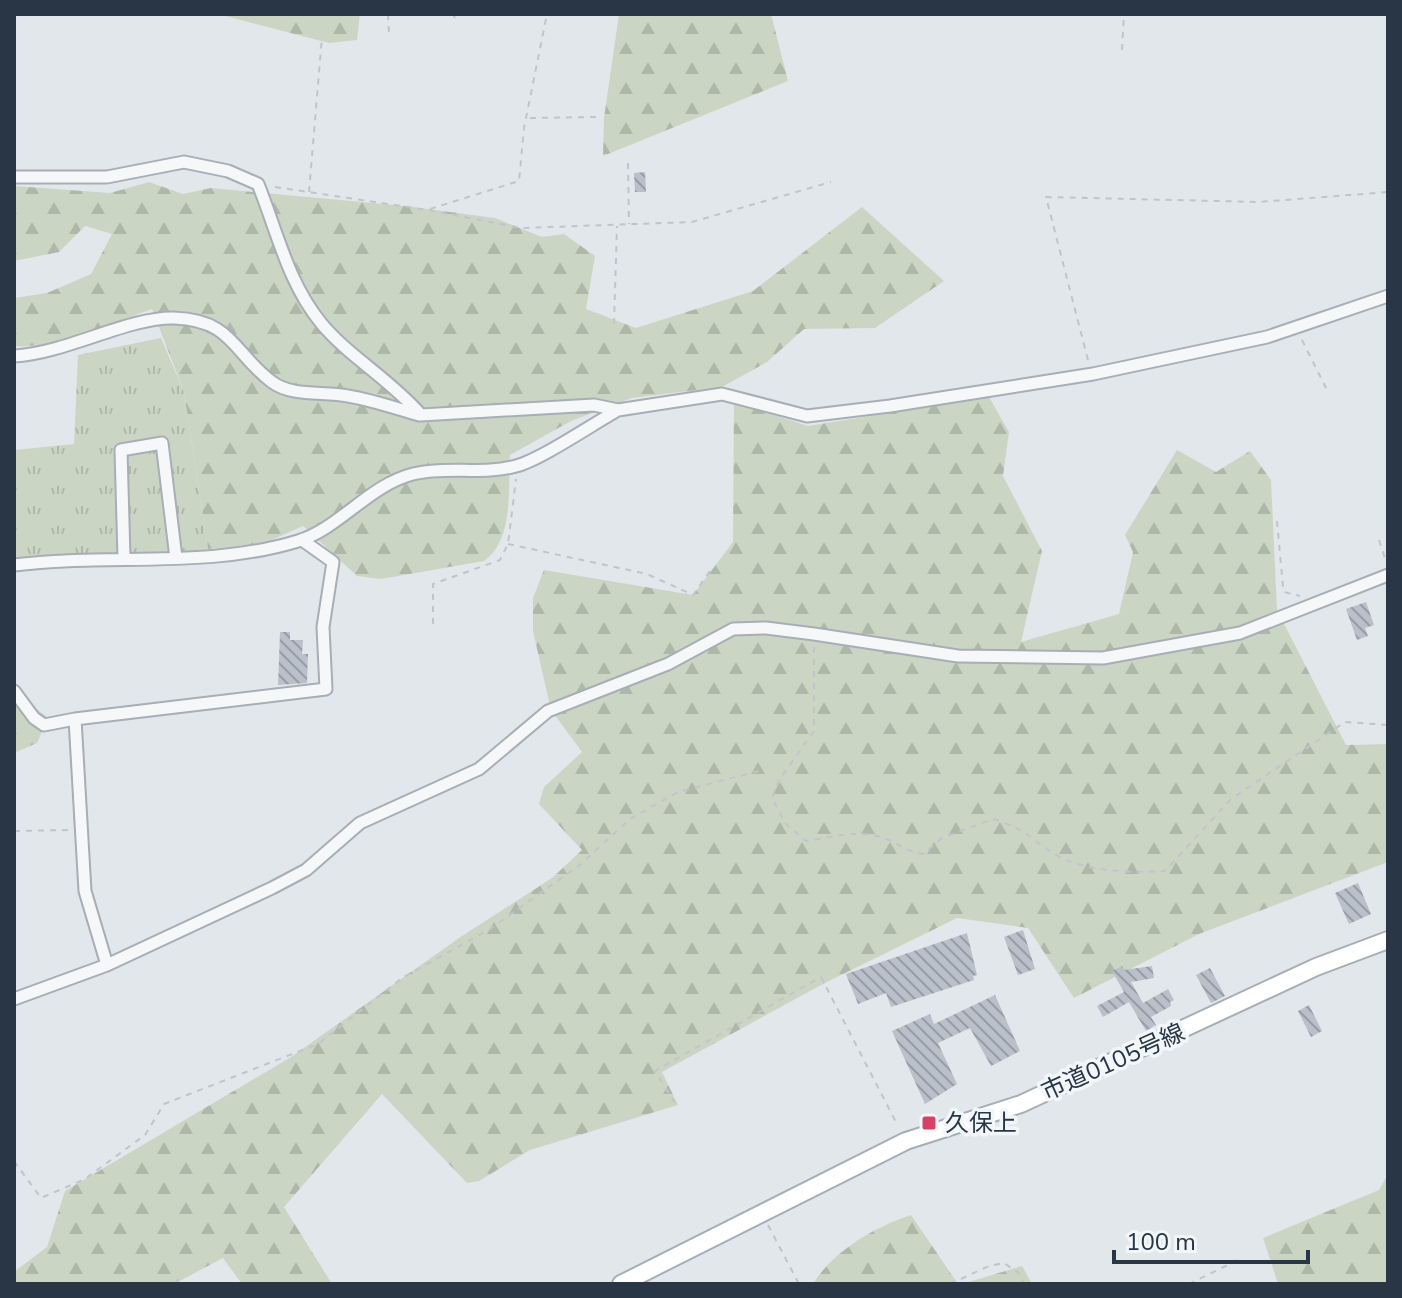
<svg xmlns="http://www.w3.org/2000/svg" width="1402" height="1298" font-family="'Nunito Sans','Noto Sans JP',sans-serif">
<defs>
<pattern id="grass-tufts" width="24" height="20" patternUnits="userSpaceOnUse" patternTransform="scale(2)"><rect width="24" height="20" fill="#cad6c3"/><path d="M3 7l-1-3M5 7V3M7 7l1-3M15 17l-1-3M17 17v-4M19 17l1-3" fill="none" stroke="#aeb8a9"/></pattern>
<pattern id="forest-firs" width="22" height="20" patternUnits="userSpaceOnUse" patternTransform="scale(2)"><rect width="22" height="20" fill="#cad6c3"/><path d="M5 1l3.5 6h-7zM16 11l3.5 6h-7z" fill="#aeb8a9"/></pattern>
<pattern id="building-back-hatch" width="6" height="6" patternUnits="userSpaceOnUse" patternTransform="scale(2)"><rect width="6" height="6" fill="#b9c0ca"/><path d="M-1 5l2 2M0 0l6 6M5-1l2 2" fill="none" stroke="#969da6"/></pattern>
</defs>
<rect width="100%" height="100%" fill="#e2e7eb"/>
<!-- grass -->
<path fill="url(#grass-tufts)" d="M161,338L184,392L208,549L14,567V450L74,444L78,355Z"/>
<!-- forest -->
<path fill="url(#forest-firs)" d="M218,14H360L357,40L329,43Z
M619,14H771L788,81L603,156L604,118Z
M149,182L183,194L211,188L405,206L495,218L542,237L564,234L595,256L586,309L636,328L753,291L862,207L944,281L875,328L804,329L767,362L722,387L632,398L571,421L510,455C508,489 514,540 484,561L381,579L357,576L303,526L265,543L208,549L184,392L152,309C115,322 52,350 14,346V298L47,293L91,274L112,234L85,226L59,252L14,261V186L110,193Z
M989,397L1009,432L1003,476L1042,551L1021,642L1119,614L1133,552L1125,535L1177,450L1216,472L1250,451L1271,480L1277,610L1346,745L1388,744V862L1199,934L1074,998L1028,928L957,918L823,984L662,1072L678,1105L530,1150L479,1181L467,1183L382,1094L284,1207L332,1284H242L223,1258L174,1284H14V1272L47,1247L65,1191L291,1057L459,938L552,878L582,850L539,804L544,787L582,752L551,710L533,631V598L544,570L693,595L733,542L734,402L808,426Z
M14,691L48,718L37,743L14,753Z
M1388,1174V1284H1278L1263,1238L1379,1190Z
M911,1215L958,1284H813C833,1251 875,1227 911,1215Z
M1022,1266L1032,1284H962Z"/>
<!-- building -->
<path fill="url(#building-back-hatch)" d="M645,172L646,192H635L634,173Z
M1366,602L1374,625L1365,628L1368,636L1357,640L1346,609Z
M280,632H290V640H303L302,654H308L307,683L278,685Z
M1358,883L1371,914L1349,924L1335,893Z
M1023,930L1035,969L1018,975L1004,937Z
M967,933L977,975L973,976L974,980L891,1007L886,993L858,1004L846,974Z
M1122,966L1124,970L1152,966L1154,978L1131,982L1143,1003L1168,989L1174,1000L1170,1002L1171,1006L1151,1017L1156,1025L1146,1031L1129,1002L1103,1017L1097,1006L1124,992L1112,971Z
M1210,968L1225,996L1211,1003L1196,975Z
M995,995L1020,1051L991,1066L970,1028L938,1043L957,1084L925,1104L892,1031L930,1014L934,1024Z
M1309,1005L1322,1031L1311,1037L1298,1011Z"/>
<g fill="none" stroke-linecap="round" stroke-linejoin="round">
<defs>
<path id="street" d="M14,177H107L184,162L228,171L258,184C277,231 288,283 321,323C348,356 391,380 421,415L594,405L618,410L722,394L807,416L890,406L1093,374L1267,337L1388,296
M14,356C67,353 128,317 174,318C233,320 233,353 272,382C292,397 324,391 348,396C372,400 395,408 419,415
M124,558L121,450L162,443L176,558
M14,565C108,553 207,569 298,541C340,528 369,485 413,474C446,466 484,475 516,466C540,460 593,424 618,410
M14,691L34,718L44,725L75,719
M107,965L85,891L75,719L326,689L323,627L333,562L302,540
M14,999L107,965L272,888L306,870L360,823L479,769L548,711L668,664L733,629L766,628L814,634L958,656L1103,658L1240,633L1388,575"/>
<path id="secondary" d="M621,1284L906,1141L1021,1104L1316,967L1388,940"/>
</defs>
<!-- street casing -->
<use href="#street" stroke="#a7aeb6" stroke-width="15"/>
<!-- secondary casing -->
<use href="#secondary" stroke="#a7aeb6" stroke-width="20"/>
<!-- path -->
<path stroke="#c1c5ca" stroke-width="2" stroke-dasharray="6 6" stroke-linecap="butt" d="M388,14L389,35
M453,14L455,18
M1122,50L1124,14
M530,118L597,117
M628,163L629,224
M275,187L428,210L521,228L692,222L831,182
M309,192L322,37
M430,209L519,181L524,128L547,14
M614,324L617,226
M1302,340L1327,390
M1088,360L1046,197L1259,202L1388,192
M1277,521L1283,587L1284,592L1300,596
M1379,540L1386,561
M508,544L647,574L693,595L710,571
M433,624V584L500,560L508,544L516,479
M814,647V731L779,780L772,798L785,823L806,841C832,837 855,830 881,837C896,842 907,852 923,854L942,838L993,819C1027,828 1038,847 1064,859C1094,872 1134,873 1165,871L1231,799L1345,722L1388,725
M14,831L69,830
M675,1103L655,1071L821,977L898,1126
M14,1161L41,1198L85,1179L145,1135L164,1104L318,1044L402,978L490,929L581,864L630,819L678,792L759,771
M768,1225L799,1284
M176,1284L180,1276
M950,1284L989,1266L1004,1263L1019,1273L1024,1284
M1189,1284L1242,1258"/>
<!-- street -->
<use href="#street" stroke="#f6f7f9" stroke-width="11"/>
<!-- secondary -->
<use href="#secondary" stroke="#fff" stroke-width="16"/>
</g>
<!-- markers -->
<rect fill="#d64266" stroke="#f2f6f8" stroke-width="3" x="921" y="1115" width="16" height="16" rx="4"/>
<g text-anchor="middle" stroke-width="7" stroke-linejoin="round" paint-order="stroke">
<!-- street labels -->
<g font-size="24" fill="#293645" stroke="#f2f6f8">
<text transform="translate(1113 1062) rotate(-24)" y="8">市道0105号線</text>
</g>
<!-- poi labels -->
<g font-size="24" fill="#293645" stroke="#f2f6f8" text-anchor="start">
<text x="945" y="1131">久保上</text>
</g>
</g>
<!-- border -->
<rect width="1402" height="1298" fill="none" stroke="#293645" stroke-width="32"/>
<!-- scale -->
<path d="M1114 1250v12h194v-12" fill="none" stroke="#293645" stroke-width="4"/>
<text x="1126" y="1250" font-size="24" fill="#293645" stroke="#f2f6f8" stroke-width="6" paint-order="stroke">100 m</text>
</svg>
